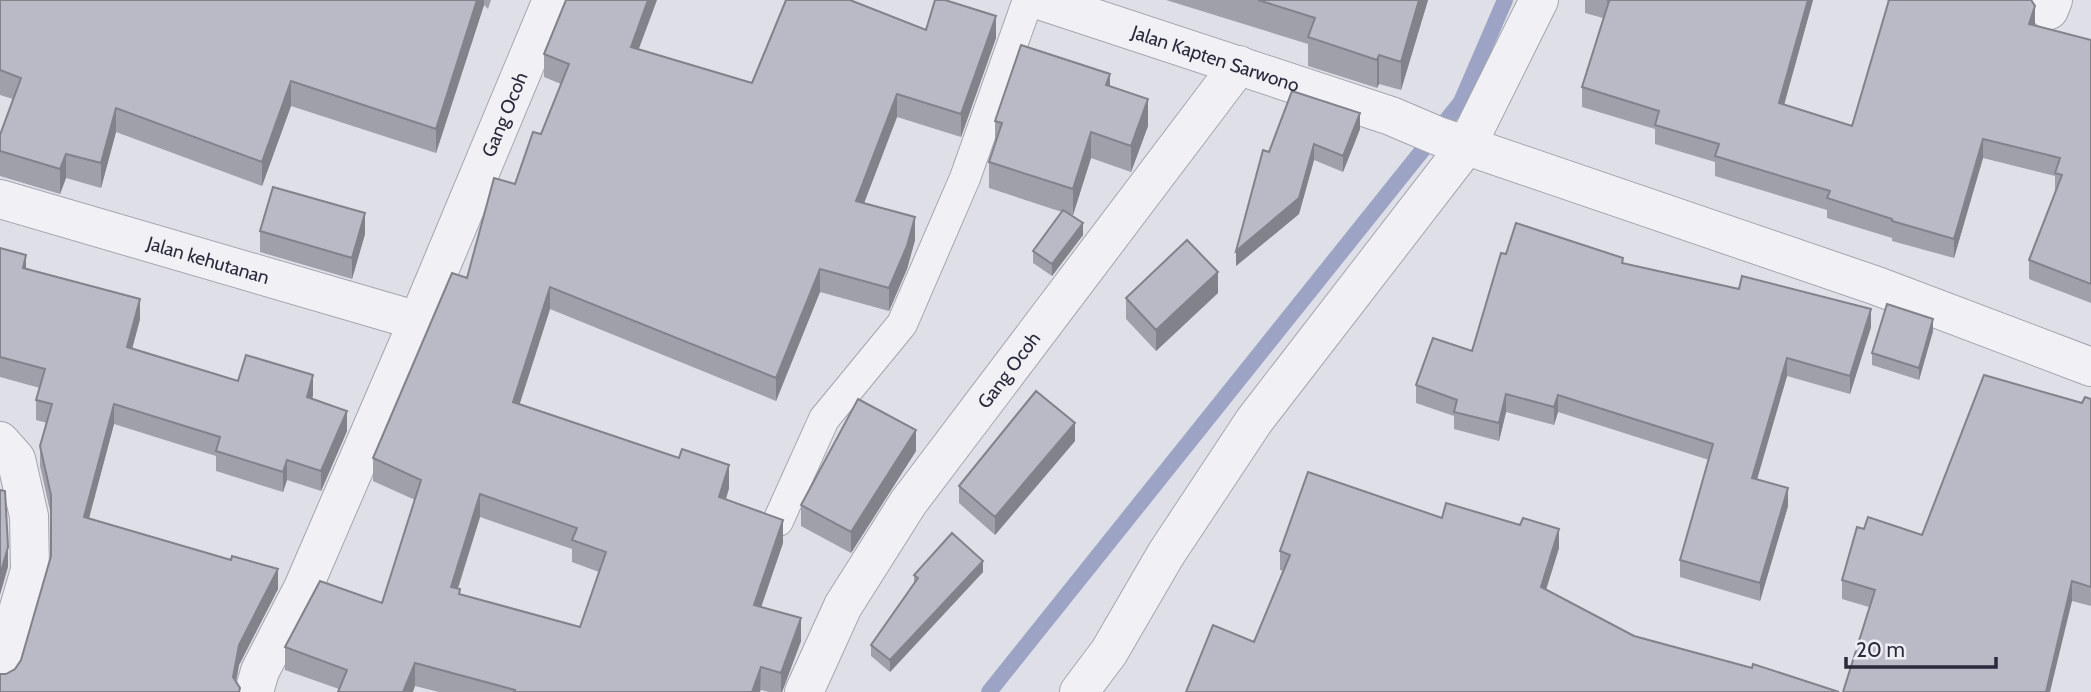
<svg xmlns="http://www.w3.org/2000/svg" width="2091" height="692" font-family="Cabin,sans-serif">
<rect width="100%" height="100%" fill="#dedfe7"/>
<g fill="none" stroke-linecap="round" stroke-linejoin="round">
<!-- stream -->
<path stroke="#9ca3c4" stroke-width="16" d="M989,692L1461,102L1505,0"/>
<defs>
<path id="service" d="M778,521L824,419L902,324L965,178L1028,0"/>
<g id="minor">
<path id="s1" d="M1039,0L1391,116L1438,136L1877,286L2091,367"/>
<path d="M2049,10L2053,0"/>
<path id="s2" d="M0,199L418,321"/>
<path d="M0,441L16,459L29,516L30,570L0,673"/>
<path id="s3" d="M254,692L260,671L303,588L418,321L552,0"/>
<path id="s4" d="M804,692L843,606L908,503L1239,65"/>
<path d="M1079,692L1109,652L1166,554L1254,421L1467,145L1539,0"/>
</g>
</defs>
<!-- service casing -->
<use href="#service" stroke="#a4a5b0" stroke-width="32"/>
<!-- minor casing -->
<use href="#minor" stroke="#a4a5b0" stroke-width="40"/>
<!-- service -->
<use href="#service" stroke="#f1f1f5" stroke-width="30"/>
<!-- minor -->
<use href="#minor" stroke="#f1f1f5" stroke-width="38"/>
</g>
<!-- wall -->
<path fill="#9fa0aa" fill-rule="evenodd" d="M0,0H491L488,9L484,5L436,153L291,106L262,186L116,132L101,188L66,178L60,194L0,176V151L13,99L0,95Z
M1166,0H1428L1401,90L1379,84L1377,88L1308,66V44Z
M1585,0H1813L1784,105L1852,126L1889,1L1886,0H2031L2035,25L2091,40V303L2029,279V260L2055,192V176L1983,158L1954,258L1892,241V238L1827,218V210L1715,176V162L1655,144V129L1582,107V87L1603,18L1585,13Z
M926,30L996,38L961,137L897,117L864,203L915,240L907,269L889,311L820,292L776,401L550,309L519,405L729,488L726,500L783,543L761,607L801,641L782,692H769L761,690L760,692H439L415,686L339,689L285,670V647L382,603L415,500L373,481V458L467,278L541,134L561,84L544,77V54L638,49L752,83ZM480,517L572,549V562L599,572L580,627L460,594L458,589Z
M1110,86L1148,126L1131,172L1091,158L1073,215L1069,214L1083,235L1052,276L1033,263V251L1062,212L989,188V162L995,146V121Z
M1360,129L1343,172L1314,160L1299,214L1236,266L1269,152Z
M260,231L365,234L352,279L260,252Z
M0,248L26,268L140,319L132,349L238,381L313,395L312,399L347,431L321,491L287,480L283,492L216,471V456L114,424L89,518L278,589L239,665L236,682L240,692L6,674L15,669L21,660L51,556V515L40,466V446L47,423L36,420V400L40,388L0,377Z
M1506,254L1623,263L1871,327L1850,394L1787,376L1757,480L1788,506L1760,601L1680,577V560L1709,460L1558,412L1554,425L1506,412L1499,441L1454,429V416L1416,403V385L1472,351Z
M1218,293L1156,351L1126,319V298Z
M1933,331L1919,380L1872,365V353Z
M2091,399V606L2072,601L1869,607L1842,599V580L1864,529L1922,535L2082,403Z
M1075,441L995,535L959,503V486Z
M916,451L851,553L801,526V505Z
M1442,518L1559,548L1546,589L1634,636L1839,692L1280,570V551Z
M983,572L890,672L871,656V645L914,584V575Z"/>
<!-- shaded-wall -->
<path fill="#82828b" d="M477,0H484V5L436,153V129Z
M648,0H657L631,70V47Z
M1419,0H1428L1401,90V62Z
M1808,0H1813L1779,123V103Z
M2035,6V26L2029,24Z
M996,16V38L961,137V114Z
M1379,55V84L1377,88V60Z
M1110,74V100L1106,85Z
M291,81V106L262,186V162Z
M897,94V117L856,224V201Z
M1148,99V126L1131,172V146Z
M116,108V132L101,188V163Z
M1360,113V129L1343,172V156Z
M1091,132V158L1073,215V189Z
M1983,139V158L1954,258V239Z
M1314,144V160L1299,214L1236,266V251Z
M66,154V178L60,194V169Z
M365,213V234L352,279V258Z
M915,217V240L907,269L889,311V288Z
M1083,223V235L1052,276V264Z
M26,255V275L23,268Z
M820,269V292L776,401V378Z
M1218,272V293L1156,351V330Z
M550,287V309L513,425V402Z
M140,299V319L127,368V347Z
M1871,309V327L1850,394V376Z
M1933,319V331L1919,380V368Z
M1787,358V376L1752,496V478Z
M313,375V395L307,417V397Z
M1506,394V412L1499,441V423Z
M1558,395V412L1554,425V407Z
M114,404V424L84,537V517Z
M347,411V431L321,491V471Z
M1075,423V441L995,535V517Z
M916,430V451L851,553V532Z
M287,460V480L283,492V472Z
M729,465V488L719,520V497Z
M1788,488V506L1760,601V583Z
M480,494V517L451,609V587Z
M783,520V543L754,628V605Z
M1559,529V548L1541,606V587Z
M8,547V567L0,595V575Z
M983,561V572L890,672V660Z
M278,569V589L239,665L234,692L233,677L239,645Z
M2072,581V601L2050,692H2046Z
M801,618V641L782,692H781V673Z
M415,663V686L413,692H403Z
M761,667L760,692H752Z"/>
<!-- building -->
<path fill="#b9bac6" stroke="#82828b" stroke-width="2" fill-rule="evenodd" d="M0,0H477L436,129L291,81L262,162L116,108L101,163L66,154L60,169L0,151V135L21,78L0,70Z
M566,0H648L631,47L752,83L786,0H850L926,30L935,0H945L996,16L961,114L897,94L856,201L915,217L907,246L889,288L820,269L776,378L550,287L513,402L679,458L682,449L729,465L719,497L783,520L754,605L801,618L781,673L761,667L752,692H514L515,690L415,663L403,692H338L347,670L285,647L320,581L382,603L421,480L373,458L452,273L467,278L494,178L515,184L533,132L541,134L569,64L544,54ZM480,494L577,528L572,540L606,552L580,627L459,594L460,589L451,587Z
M1258,0H1419L1401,62L1379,55L1377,60L1308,37L1315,18Z
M1607,0H1808L1779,103L1852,126L1889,0H2031L2035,6L2029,24L2091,40V284L2029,260L2062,175L2055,173L2060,158L1983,139L1954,239L1892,221V219L1827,198L1830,191L1715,156L1719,144L1655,125L1659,111L1582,87L1609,1Z
M1021,45L1110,74L1106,85L1148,99L1131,146L1091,132L1073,189L989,162L1002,123L995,121Z
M1292,91L1360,113L1343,156L1314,144L1299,198L1236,251L1263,150L1269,152Z
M273,187L365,213L352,258L260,231Z
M1063,210L1083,223L1052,264L1033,251Z
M1516,223L1623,258L1622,263L1739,289L1742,276L1871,309L1850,376L1787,358L1752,478L1788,488L1760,583L1680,560L1713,444L1558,395L1554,407L1506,394L1499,423L1454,412L1457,400L1416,385L1433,338L1472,351L1501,253L1506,254Z
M1187,240L1218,272L1156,330L1126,298Z
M0,248L26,255L23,268L140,299L127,347L238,381L246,355L313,375L307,397L347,411L321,471L287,460L283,472L216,451L220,437L114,404L84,517L231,560L232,556L278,569L239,645L233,677L240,688L239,692H0V674H6L15,669L21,660L51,556V495L40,446L52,404L36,400L45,369L0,357Z
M1887,304L1933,319L1919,368L1872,353Z
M1984,375L2082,403L2085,397L2091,399V587L2072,581L2046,692H1843L1875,590L1842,580L1857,527L1864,529L1868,517L1922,535Z
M1036,391L1075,423L995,517L959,486Z
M858,399L916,430L851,532L801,505Z
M1308,472L1442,518L1446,503L1520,525L1523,518L1559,529L1541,587L1634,636L1752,668L1753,664L1839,692H1186L1213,625L1254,642L1290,555L1280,551Z
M0,490L5,491L8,547L0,575Z
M952,533L983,561L890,660L871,645L918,578L914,575Z"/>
<g text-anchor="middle" stroke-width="6" stroke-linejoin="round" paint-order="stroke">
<!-- street labels -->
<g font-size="19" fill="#292a3c" stroke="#eeeef4">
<text dy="7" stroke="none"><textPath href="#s1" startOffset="186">Jalan Kapten Sarwono</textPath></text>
<text dy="7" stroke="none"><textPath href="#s3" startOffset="630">Gang Ocoh</textPath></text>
<text dy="7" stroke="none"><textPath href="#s2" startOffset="217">Jalan kehutanan</textPath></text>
<text dy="7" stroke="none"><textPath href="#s4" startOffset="383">Gang Ocoh</textPath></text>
</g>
</g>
<!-- scale -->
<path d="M1846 657v10h150v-10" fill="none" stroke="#292a3c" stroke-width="3.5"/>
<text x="1856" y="657" font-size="21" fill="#292a3c" stroke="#eeeef4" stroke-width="5" paint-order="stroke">20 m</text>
</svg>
